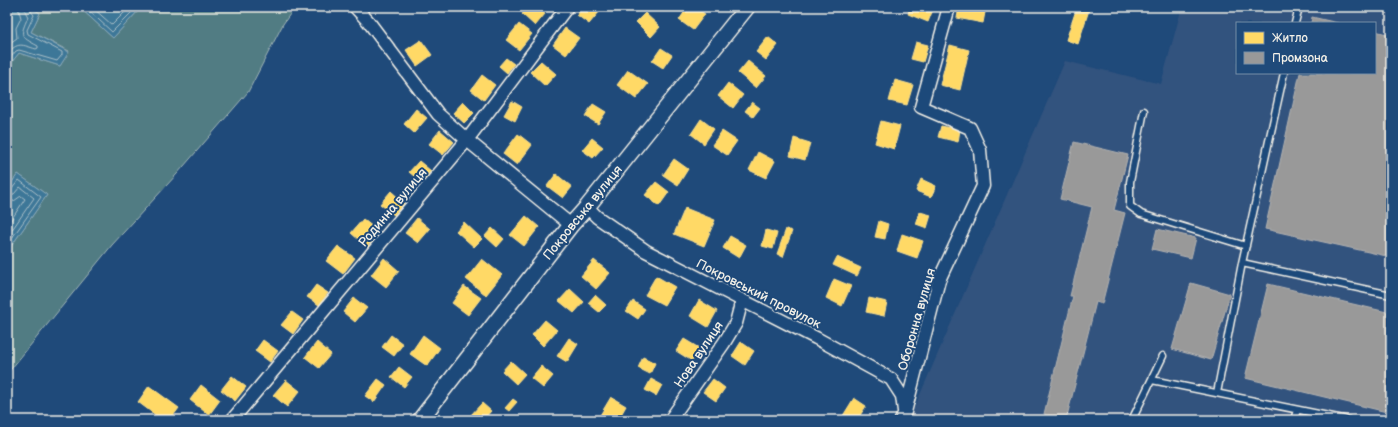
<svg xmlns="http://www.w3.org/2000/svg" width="1398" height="427" font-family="'Balsamiq Sans',sans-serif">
<rect width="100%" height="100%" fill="#1f4a7a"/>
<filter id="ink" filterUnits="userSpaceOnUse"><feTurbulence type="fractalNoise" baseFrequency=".025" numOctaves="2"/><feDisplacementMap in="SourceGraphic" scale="8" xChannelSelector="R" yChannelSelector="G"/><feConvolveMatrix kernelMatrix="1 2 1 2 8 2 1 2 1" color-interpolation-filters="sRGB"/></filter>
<g filter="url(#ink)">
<!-- built -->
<path fill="#33537e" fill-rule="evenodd" d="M1182,7H1391V420H909L1065,61L1161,84ZM1237,23H1375V73H1237Z"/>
<!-- green -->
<path fill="#517b83" stroke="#a2b6b6" d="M30,7H79L113,38L138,11L154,7H295L283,24L248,92L177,174L112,245L7,374V252L47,195L18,174L7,189V68L19,53L60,66L69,51L31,32L40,13Z"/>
<!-- water -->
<path fill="#3e7798" stroke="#87a8b8" d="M7,7H30L40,13L31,32L69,52L60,66L19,53L7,68Z
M79,7H154L138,11L113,38Z
M18,174L47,195L7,252V189Z"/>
<!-- homes -->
<path fill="#ffd966" stroke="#fce08d" d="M528,7H536L545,14L535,26L522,14Z
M583,7H595L600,11L589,24L577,15Z
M688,7H695L705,14L693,30L679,20Z
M910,7H934L928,22L908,14Z
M959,7H986L983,23L957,18Z
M1077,7H1090L1078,44L1066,40Z
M645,13L660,27L651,37L636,22Z
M519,24L532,34L519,50L506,40Z
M565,28L579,38L566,55L553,45Z
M768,37L778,45L766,60L756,52Z
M421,40L432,55L417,66L406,50Z
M916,42L928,45L923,62L911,59Z
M950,45L969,50L960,90L940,85Z
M661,48L672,55L663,68L652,61Z
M506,58L514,64L507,73L499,66Z
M541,61L556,74L545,86L530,72Z
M748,61L766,76L756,88L738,73Z
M628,70L648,84L636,99L617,85Z
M482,75L495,85L484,100L471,90Z
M895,80L913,85L907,105L889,101Z
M728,83L743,95L733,108L718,96Z
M512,101L522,107L515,121L504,115Z
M463,102L474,113L464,123L453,113Z
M752,102L760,108L753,117L745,111Z
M593,104L606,112L598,124L585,116Z
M416,109L427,118L414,133L404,124Z
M701,119L714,129L704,144L691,134Z
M881,121L900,126L894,149L875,143Z
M941,126L960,130L958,142L938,137Z
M440,130L454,142L443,155L429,144Z
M722,131L737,141L727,155L712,145Z
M518,134L532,145L517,165L503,154Z
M592,138L603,147L593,158L582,150Z
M794,138L810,143L805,160L790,156Z
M758,152L775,161L766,178L749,170Z
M674,159L688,169L678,185L663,175Z
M419,161L431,171L421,182L409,172Z
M556,174L572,187L563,198L547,186Z
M921,179L936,186L931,197L916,191Z
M656,182L669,192L659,206L645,195Z
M391,191L404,203L394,215L380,204Z
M685,208L715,220L704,246L674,234Z
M920,212L931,215L927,228L916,224Z
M526,216L539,227L524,246L510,235Z
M417,218L430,229L418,243L405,233Z
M363,219L379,232L367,247L351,233Z
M879,221L888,224L885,239L875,237Z
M464,222L482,239L474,247L456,231Z
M492,228L504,239L497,247L485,236Z
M786,229L792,231L783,257L777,254Z
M766,230L777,233L773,249L762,246Z
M902,234L923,241L917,258L897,251Z
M730,236L746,245L739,258L723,248Z
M338,246L355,258L343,274L326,261Z
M837,257L861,268L857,276L833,265Z
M384,258L399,271L386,287L371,275Z
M482,259L502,275L486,295L466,279Z
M594,260L610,273L596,289L581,276Z
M656,276L675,287L664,305L645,295Z
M834,279L851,286L842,306L826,298Z
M316,285L328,293L319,305L307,297Z
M464,286L481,298L468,315L452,303Z
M570,289L584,302L574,313L559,301Z
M595,295L606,305L599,312L588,303Z
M354,298L367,308L355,322L343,312Z
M869,298L887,302L884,316L866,312Z
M699,300L717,311L708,327L690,316Z
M633,301L645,309L638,319L626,311Z
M292,312L303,320L293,334L281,325Z
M545,320L557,330L543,346L532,335Z
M391,335L403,344L394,356L382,347Z
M423,335L440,348L427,366L410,354Z
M569,338L578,344L567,362L557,356Z
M684,339L699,348L692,361L676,351Z
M263,340L278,351L270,362L255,351Z
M317,342L331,354L319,368L305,357Z
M741,342L754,351L745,365L732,356Z
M643,357L655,363L650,374L638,368Z
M511,361L525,374L516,384L502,371Z
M541,366L553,376L543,388L531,378Z
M399,367L412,377L404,387L391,377Z
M232,376L246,387L235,401L221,390Z
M378,379L386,385L374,402L365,396Z
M651,379L662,385L656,396L645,390Z
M713,379L725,388L716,401L703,392Z
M286,380L300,391L287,407L273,395Z
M201,385L220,400L209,415L190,400Z
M149,386L179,408L170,420H162L138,402Z
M611,397L626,406L618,420H604L599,417Z
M854,398L866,406L857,420H843L841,419Z
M513,399L517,402L509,411L505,408Z
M482,403L491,411L483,420H474L470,416Z"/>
<!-- industry -->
<path fill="#999" stroke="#b4b3b1" d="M1312,17L1338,23H1311Z
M1375,31L1391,35V257L1265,229L1300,73H1375Z
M1074,142L1128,155L1114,210L1125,213L1102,304L1096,302L1066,420L1044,414L1073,296H1070L1092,207L1060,199Z
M1157,229L1196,238L1191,258L1152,249Z
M1191,283L1230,294L1211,360L1172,349Z
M1268,284L1391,313V413L1245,378Z"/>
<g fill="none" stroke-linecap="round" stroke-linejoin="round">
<!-- shore -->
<path stroke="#abc0c8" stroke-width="1" d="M85,7L112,32L137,7
M92,7L112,25L130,7
M7,45L17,38L16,28L21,18L18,7
M7,54C18,41 22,45 36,49L38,48V46C19,36 20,36 28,17L25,11L24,7
M7,62L16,51L19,50L57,61L62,55V52L28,34L27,30L34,15L30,10L29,7
M7,191L11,190L19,180L41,197L7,245
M7,196L14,194L20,187L34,198L7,237
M7,202L14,201L21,196L25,199L7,226"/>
<defs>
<path id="service" d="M1295,23L1299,7
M1144,111L1130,182V206L1141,214L1246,246
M1242,263L1391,295
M1152,380L1348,420
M1217,393L1242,263L1284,73
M1132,420L1163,356
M1294,420L1297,410"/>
<path id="minor" d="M355,7L368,21L438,114L467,140L571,225
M587,207L597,217L646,251L816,338L891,379L902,396L904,411
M232,420L467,140L567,7
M670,420L724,343L736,323L742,300
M901,420L905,412L939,280L983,186L980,150L970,128L921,107L949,7"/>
<path id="tertiary" d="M420,420L571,225L587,207L747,7"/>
</defs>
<!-- service casing -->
<use href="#service" stroke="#f4f1e8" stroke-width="9"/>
<!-- minor casing -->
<use href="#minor" stroke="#f4f1e8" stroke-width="15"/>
<!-- tertiary casing -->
<use href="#tertiary" stroke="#f4f1e8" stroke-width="18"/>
<!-- service -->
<use href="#service" stroke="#1f4a7a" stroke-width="6"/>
<!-- minor -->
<use href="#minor" stroke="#1f4a7a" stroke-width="12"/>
<!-- tertiary -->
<use href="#tertiary" stroke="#1f4a7a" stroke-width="15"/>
</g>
</g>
<g text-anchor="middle" stroke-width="4" stroke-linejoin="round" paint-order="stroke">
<!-- street labels -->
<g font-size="13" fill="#f4f1e8" stroke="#1f4a7a">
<text transform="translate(392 207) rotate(-50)" y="5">Родинна вулиця</text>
<text transform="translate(582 212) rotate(-51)" y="5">Покровська вулиця</text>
<text transform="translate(759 293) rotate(27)" y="5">Покровський провулок</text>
<text transform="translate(916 319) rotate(-74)" y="5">Оборонна вулиця</text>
<text transform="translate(698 354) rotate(-56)" y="5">Нова вулиця</text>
</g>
</g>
<!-- margin -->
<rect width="1398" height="427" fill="none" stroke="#1f4a7a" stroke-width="24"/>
<rect x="12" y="12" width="1374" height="403" fill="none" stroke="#f4f1e8" stroke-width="1.5" filter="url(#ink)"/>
<!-- legend -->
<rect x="1236" y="22" width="140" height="52" fill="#1f4a7a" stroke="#748da6"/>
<rect x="1244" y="32" width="20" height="12" fill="#ffd966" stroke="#748da6"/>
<text x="1272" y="42" font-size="12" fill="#f4f1e8">Житло</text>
<rect x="1244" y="52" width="20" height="12" fill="#999999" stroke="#748da6"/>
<text x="1272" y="62" font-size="12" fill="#f4f1e8">Промзона</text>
</svg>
